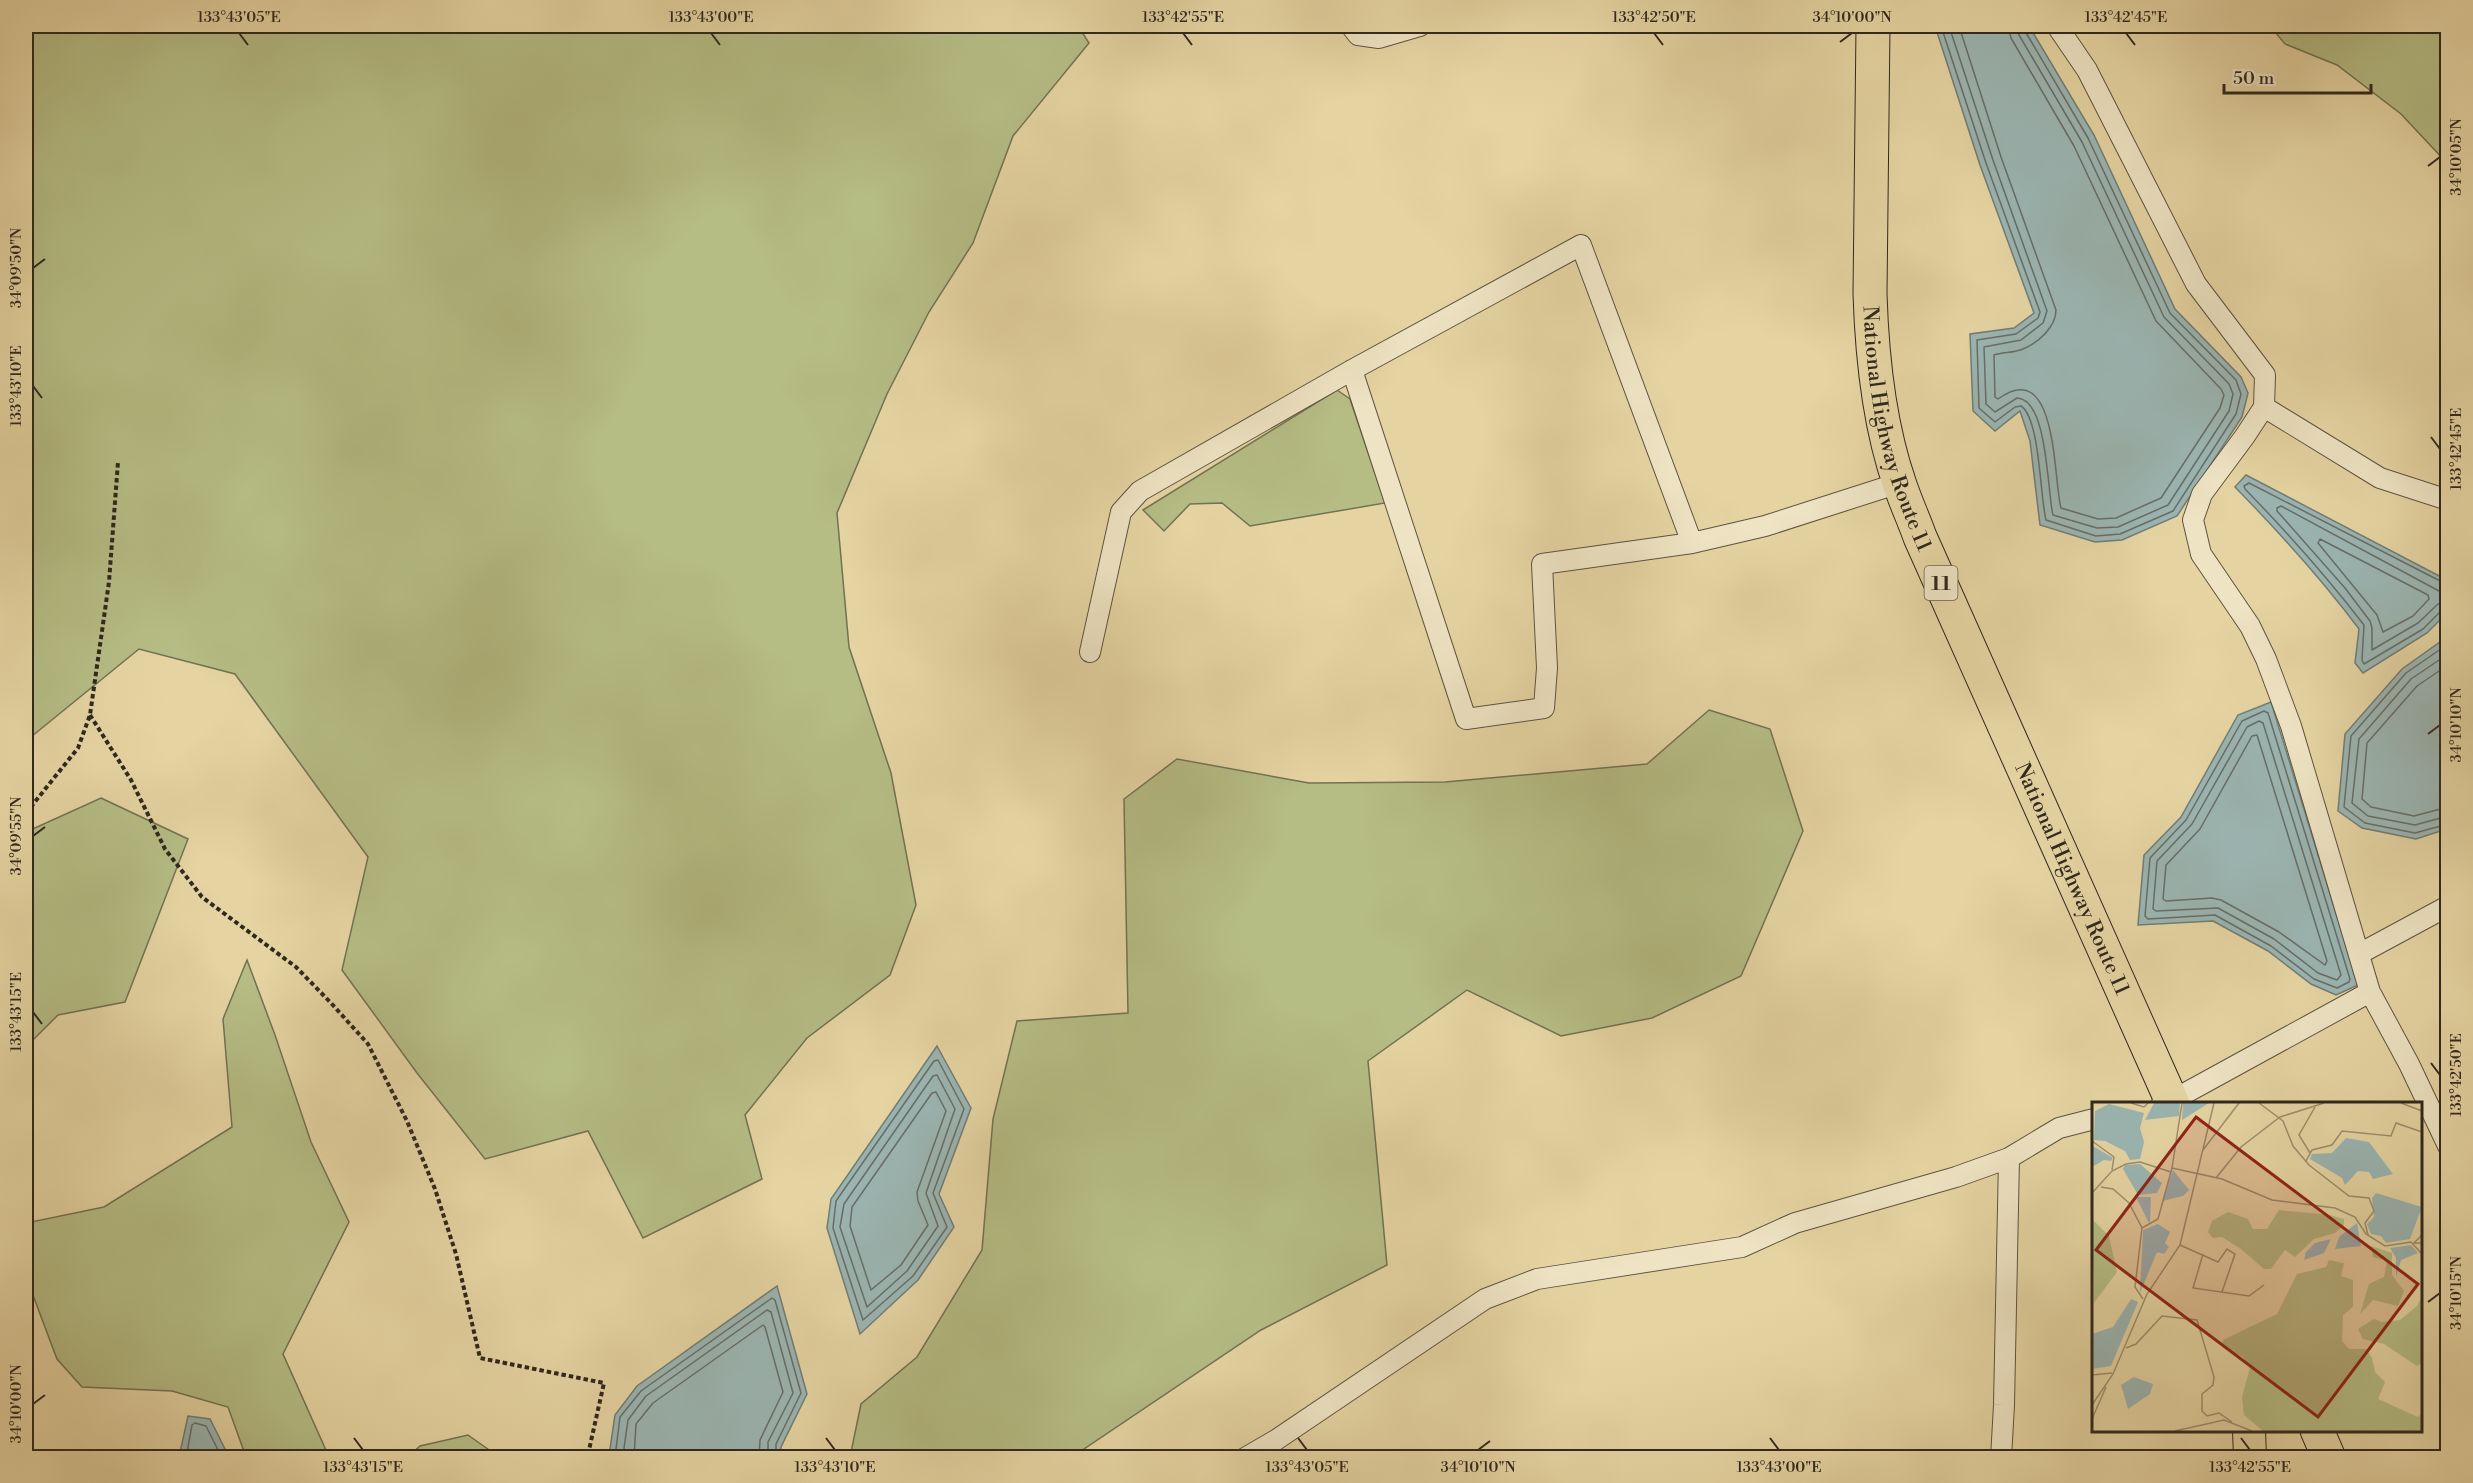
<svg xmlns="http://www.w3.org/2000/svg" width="2473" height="1483" font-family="'Libre Bodoni',serif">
<rect width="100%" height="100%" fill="#e5d4a2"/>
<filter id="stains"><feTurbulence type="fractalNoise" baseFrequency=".00333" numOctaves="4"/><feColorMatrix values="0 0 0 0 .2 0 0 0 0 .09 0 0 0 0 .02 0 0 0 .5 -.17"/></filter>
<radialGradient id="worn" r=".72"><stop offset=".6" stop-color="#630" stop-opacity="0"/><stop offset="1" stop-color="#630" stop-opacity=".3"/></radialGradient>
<!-- green -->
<path fill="#b5bc84" stroke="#727252" stroke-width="1.5" d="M26,26H1078L1089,43L1013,136L973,243L929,312L887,394L837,513L849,647L891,773L916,905L890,975L807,1038L745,1115L762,1179L643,1238L588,1131L485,1159L417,1073L342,970L368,857L235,674L139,649L26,741Z
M2270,26H2447V163L2401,114L2337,65L2285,44Z
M1337,390L1350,399L1385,503L1250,526L1222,503L1190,504L1164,531L1143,510Z
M1709,710L1770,729L1803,831L1741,976L1652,1018L1561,1036L1467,990L1368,1061L1387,1265L1261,1330L1072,1457H850L861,1404L917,1357L982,1250L993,1119L1017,1021L1128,1013L1124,799L1177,759L1309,783L1445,782L1647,764Z
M101,798L188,839L125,1002L58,1015L26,1047V832Z
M247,960L275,1035L311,1142L349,1222L283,1354L329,1457H246L228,1407L172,1391L82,1387L57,1359L28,1282L26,1223L104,1207L232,1127L223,1019Z
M468,1435L499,1457H408L420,1446Z"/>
<!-- water -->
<path fill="#9bb5b2" stroke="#707d77" stroke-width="1.5" d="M1935,26H2029L2094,135L2175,309L2241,377L2248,393L2242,417L2177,516L2122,540L2095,542L2040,525L2030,441L2020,411L1995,431L1973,411L1970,334L2014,328L2034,313L1980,165Z
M2246,475L2447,580V613L2427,633L2363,673L2355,663L2359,629C2321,578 2279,532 2235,487Z
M2447,637V829L2416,839L2362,828L2338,811L2345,734L2402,669Z
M2271,702L2358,985L2336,995L2311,984L2268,951L2213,921L2138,925L2144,855L2181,817L2238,715Z
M937,1046L971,1108L939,1194L954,1227L918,1280L860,1334L827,1228L831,1199Z
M777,1286L807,1394L781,1447V1457H612L610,1449L615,1415L637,1386Z
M188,1416L210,1419L229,1457H179Z"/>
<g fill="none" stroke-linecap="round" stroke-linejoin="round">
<!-- shore -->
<path stroke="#666e68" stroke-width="1.5" d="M1941,26L1986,163L2040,312L2038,318L2016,334L1977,340L1979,408L1995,422L2015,407L2021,406C2040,418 2040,497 2046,520L2096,536L2120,534L2173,511L2236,414L2241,394L2236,380L2170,313L2088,138L2025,31L2024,26
M1949,26L1993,160L2047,311L2043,323L2021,340L1984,347L1986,404L1995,412L2017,398C2048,399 2047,491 2053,515L2097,528L2118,527L2168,505L2229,411L2233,394L2229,384L2164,317L2082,142L2019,35L2017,26
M1959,26L2001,157L2056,310C2056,327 2038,343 2023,349C2014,353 2003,352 1994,355L1995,397L1998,399C2058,355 2053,479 2061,508L2098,519L2116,518L2161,498L2220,408L2224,395L2221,389L2156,321L2074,146L2011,38L2008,26
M2320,539L2428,595L2429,599L2413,616L2383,632L2377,615L2318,543Z
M2448,585L2249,483L2244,486L2245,489C2287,532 2327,577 2364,625L2362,660L2364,664L2423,629L2442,610L2448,609
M2448,592L2439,591L2281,506L2277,508V511L2345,588L2370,621L2372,628V650L2418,623L2438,604L2448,601
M2448,644L2406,673L2351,736L2344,807L2365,823L2415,833L2448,824
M2448,654L2411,679L2359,739L2352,803L2368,816L2415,825L2448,816
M2448,665L2417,686L2367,743L2362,799L2371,807L2414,816L2448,807
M2264,711L2268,713L2350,979L2349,982L2337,988L2314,979L2271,946L2215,915L2148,919L2145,916L2150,858L2186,820L2242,721Z
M2259,721L2263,723L2341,975L2337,980L2318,973L2274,939L2218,908L2156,911L2153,909L2157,861L2192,824L2247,727Z
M2257,735L2327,961L2325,965L2279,932L2221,900L2212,898L2166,901L2163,899L2166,865L2200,829L2252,736Z
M938,1060L964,1109L933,1193L947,1227L913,1276L863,1320L833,1228L836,1201L934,1061Z
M937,1075L955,1109L926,1193L938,1226L907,1271L867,1307L840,1227L844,1204L933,1076Z
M936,1092L946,1111L917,1192L918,1201L928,1225L901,1265L871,1290L850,1226L852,1207L932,1093Z
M186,1458L192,1425L195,1423L206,1426L222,1458
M617,1458L616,1449L620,1417L641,1391L772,1298L775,1300L801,1393L776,1444V1458
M625,1458L624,1448L628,1420L646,1396L767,1310L771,1312L793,1393L768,1442V1458
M634,1458L636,1424L653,1403L763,1325L765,1327L783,1392L760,1440L759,1458"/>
<defs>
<path id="minor" d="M1351,26L1358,35L1379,38L1420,26
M2057,26L2087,70L2196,284L2265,375L2264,407L2245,436L2202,494L2193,520L2201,554L2250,626L2266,659L2291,726L2370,992L2409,1064L2448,1146
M1352,370L1466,719L1544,708L1547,668L1542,564L1692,543L1765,526L1899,483
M2264,407L2380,478L2448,500
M1090,652L1121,512L1140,491L1352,370L1581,245L1692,543
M2359,954L2448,906
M2162,1103L2171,1101L2370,992
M1245,1458L1276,1440L1485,1299L1537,1279L1742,1247L1795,1223L1956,1177L2009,1158L2059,1128L2094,1119
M2001,1458L2004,1405L2009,1158"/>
<path id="primary" d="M2249,1430L2250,1458"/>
<g id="trunk">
<path id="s1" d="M1873,26L1870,294C1872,358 1879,425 1900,485C1906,503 1914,520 1920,537L2173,1104"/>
<path d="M2317,1430L2329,1458"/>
</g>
</defs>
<!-- minor casing -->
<use href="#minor" stroke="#5d5340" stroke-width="22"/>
<!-- primary casing -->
<use href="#primary" stroke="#30281f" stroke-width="34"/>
<!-- trunk casing -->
<use href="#trunk" stroke="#30281f" stroke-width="35"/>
<!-- path -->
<path stroke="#30281f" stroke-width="4" stroke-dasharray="4.5 3" stroke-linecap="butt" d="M90,715L131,780L165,849L202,897L296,967L331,1003L368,1044L407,1121L435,1189L456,1254L480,1358L604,1383L589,1450L591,1458
M26,813L78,748L90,715L109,582L118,462"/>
<!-- minor -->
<use href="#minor" stroke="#eee3c3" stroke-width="20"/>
<!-- primary -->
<use href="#primary" stroke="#e5d4a2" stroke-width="32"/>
<!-- trunk -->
<use href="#trunk" stroke="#e5d4a2" stroke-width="33"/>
</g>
<!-- ticks -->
<path fill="none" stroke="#30281f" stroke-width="2" d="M239,33L248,45M711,33L720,45M1183,33L1192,45M1654,33L1663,45M2126,33L2135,45M1840,42L1852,33M2428,166L2440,157M33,268L45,259M33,386L42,398M2431,437L2440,449M2428,734L2440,725M33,836L45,827M33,1012L42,1024M2431,1063L2440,1075M2428,1302L2440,1293M33,1404L45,1395M354,1438L363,1450M826,1438L835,1450M1298,1438L1307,1450M1770,1438L1779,1450M2241,1438L2250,1450M1478,1450L1490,1441"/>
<g text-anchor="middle" stroke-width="5" stroke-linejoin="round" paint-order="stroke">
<!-- shield labels -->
<rect fill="#eee3c3" stroke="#696050" stroke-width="1.5" x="1924.5" y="566" width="33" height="34" rx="4.5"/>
<g font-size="20" font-weight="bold" fill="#30281f">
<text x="1941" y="590">11</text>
</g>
<!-- street labels -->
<g font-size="21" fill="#30281f" stroke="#eee3c3">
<text dy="7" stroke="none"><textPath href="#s1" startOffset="406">National Highway Route 11</textPath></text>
<text dy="7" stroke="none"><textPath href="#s1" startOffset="892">National Highway Route 11</textPath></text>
</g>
</g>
<!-- overview -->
<g transform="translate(2092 1102)">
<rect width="330" height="330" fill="#e5d4a2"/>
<path d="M187,108L238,113L252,117V123L243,131L222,137L203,155L193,148L179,167H172L149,147L130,135L121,136L116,130L120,119L136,110L156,117L161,127H175ZM0,117L17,134L25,170L2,201ZM279,144L300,151V173L312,189L306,204L281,198L268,212L277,182L292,175L295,159L281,155ZM237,158L252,161L249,174L261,178V205L251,213L250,239L257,247H274L280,256L283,270L293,280L286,297L326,315L330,311V329H171L152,313L150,295L158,266L151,255L130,245L131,238L185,212L205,172L234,165ZM330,194V261L325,264L292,242L271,237L266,227L282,217L289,220L308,218L325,204Z" fill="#b5bc84"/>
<path d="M62,1H88L87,14L53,18ZM91,1H117L90,18ZM17,2L52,11L48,26L52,40L48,57L38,58L33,49L13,39L2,38L3,9ZM254,36L277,40L301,72L281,77L277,70L266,69L253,83L250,76L218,57L220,52L240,51ZM1,44L21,56L19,59L12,58L0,65ZM48,62L70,81L65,91L46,93L31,67L33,63ZM81,68L97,88L91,94L70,99ZM284,91L330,105L318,137L294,141L289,134L279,132L275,122L282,115L280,96ZM44,95H59L58,120L57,121ZM265,121L269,144L243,147L247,135ZM66,122L78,130L73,141L77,145L72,152L65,150L48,191L51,128ZM239,137L232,151L212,158L214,150L223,141ZM319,143L326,151L309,158L304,175V156L298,146ZM39,197L46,200L19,264L0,267V232L21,225ZM42,275L61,282L58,292L36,307L29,283Z" fill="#9bb5b2"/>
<path fill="none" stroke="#9d8f6e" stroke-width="1.5" d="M39,1L52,5L56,1M167,1L191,19L201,44L217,63L257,94L277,96L282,109L273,121L276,133M309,1L330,9M0,39L22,55L20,68M111,48L147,1M218,51L207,33L223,5M214,59L220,48L240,43L250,29L299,34L304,21L330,30M80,66L130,77L180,98L243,106L263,115L274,132L293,144L319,140L330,152M124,76L149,45L188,15L232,1M9,85L21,87L37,101L50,126L43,185L51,197M0,91L20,69L34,62L48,60L79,70M50,126L66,117L80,66L90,1M330,133L322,141H330M88,143L126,160L135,147L143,152L130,190M111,152L101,186L157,194L172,183M34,246L44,242L70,214L105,218L122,275L121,283L110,292V309L115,314L127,311L140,320M0,273L20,271M0,303L21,272L55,192L88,143L122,1M0,317L14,285M83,329L132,318L160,329"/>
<path fill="#8f2418" fill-opacity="0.15" stroke="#8f2418" stroke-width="3" d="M104,15L326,182L226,315L4,148Z"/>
<rect width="330" height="330" fill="none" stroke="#30281f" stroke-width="3"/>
</g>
<!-- margin -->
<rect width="2473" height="1483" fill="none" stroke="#e5d4a2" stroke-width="66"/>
<!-- scale -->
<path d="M2224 84v9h147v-9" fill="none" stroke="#30281f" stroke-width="3"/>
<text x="2233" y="84" font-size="18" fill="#30281f" stroke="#eee3c3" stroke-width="4.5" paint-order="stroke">50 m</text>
<rect x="33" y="33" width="2407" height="1417" fill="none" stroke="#30281f" stroke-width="2"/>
<g font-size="15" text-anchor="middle" fill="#30281f">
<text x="239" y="22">133°43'05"E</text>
<text x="711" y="22">133°43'00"E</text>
<text x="1183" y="22">133°42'55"E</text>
<text x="1654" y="22">133°42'50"E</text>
<text x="1852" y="22">34°10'00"N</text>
<text x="2126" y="22">133°42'45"E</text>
<text transform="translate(2456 157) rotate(-90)" y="5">34°10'05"N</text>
<text transform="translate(16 268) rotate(-90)" y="5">34°09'50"N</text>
<text transform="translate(16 386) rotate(-90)" y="5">133°43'10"E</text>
<text transform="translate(2456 449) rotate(-90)" y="5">133°42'45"E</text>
<text transform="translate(2456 725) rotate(-90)" y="5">34°10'10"N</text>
<text transform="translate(16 836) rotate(-90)" y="5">34°09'55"N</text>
<text transform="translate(16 1012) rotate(-90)" y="5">133°43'15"E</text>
<text transform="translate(2456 1075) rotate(-90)" y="5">133°42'50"E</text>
<text transform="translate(2456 1293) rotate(-90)" y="5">34°10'15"N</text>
<text transform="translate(16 1404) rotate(-90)" y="5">34°10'00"N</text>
<text x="363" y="1472">133°43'15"E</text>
<text x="835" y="1472">133°43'10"E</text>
<text x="1307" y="1472">133°43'05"E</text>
<text x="1478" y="1472">34°10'10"N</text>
<text x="1779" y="1472">133°43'00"E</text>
<text x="2250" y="1472">133°42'55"E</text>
</g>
<rect width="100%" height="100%" filter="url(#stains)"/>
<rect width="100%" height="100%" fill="url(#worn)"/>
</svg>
